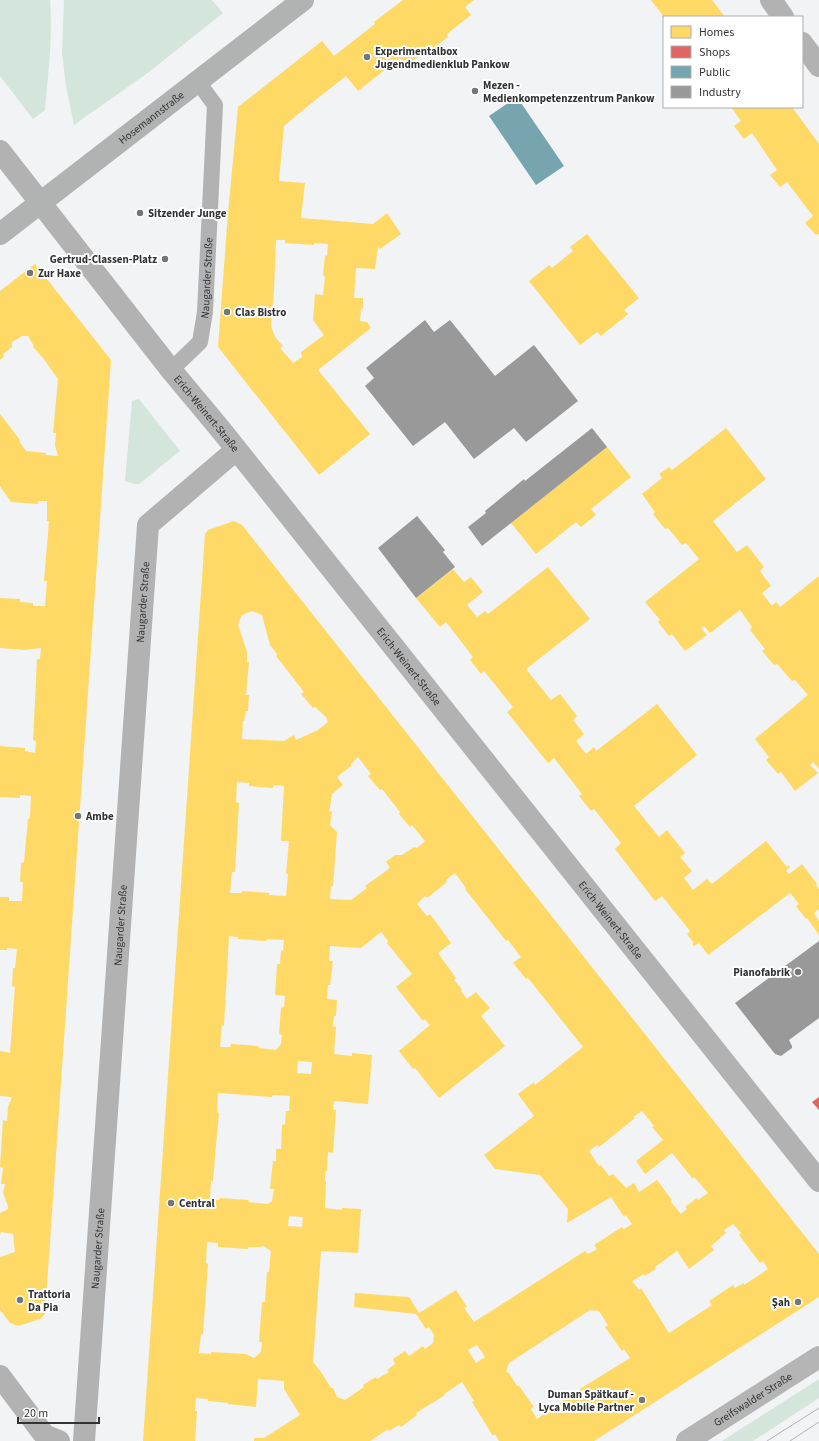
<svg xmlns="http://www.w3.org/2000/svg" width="819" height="1441" font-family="'Source Sans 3',sans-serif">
<rect width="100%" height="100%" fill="#f1f3f5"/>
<!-- green -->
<path fill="#d4e5db" d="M0,0H50C53,37 48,73 45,110L33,119L0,76Z
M64,0H212L223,13L149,72L74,125L66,86L62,52Z
M139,399L180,451L139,484H134L125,481L132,401Z
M819,1379V1398L753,1441H722Z"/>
<!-- homes -->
<path fill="#ffd966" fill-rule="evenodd" d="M403,0H474L465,7L471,15L447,34L448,37L432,49L431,47L406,66L400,58L358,91L346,76L309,105L284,126L279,181L305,183L301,218L373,224L387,213L401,234L380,249L378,247L375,269L356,268L354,298H363V308L361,309L360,321L367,322L371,328L318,370L370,434L319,475L218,347L228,213L238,107L322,41L334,56L375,24L374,22ZM276,240H285V243L314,245V243L328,244L327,256L325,255L323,275L325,277L323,295L315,294L313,320L324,335L301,352L302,357L293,363L280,348L283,346L275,337L271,326L274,290Z
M651,0H712L725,17H664Z
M731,107H792L819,144V234L816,235L805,223L813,216L787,182L780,187L770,175L777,170L752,133L744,139L734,126L741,121Z
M587,234L639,298L624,310L628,314L601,336L597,332L580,345L529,281L549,265L552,268L573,251L570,247Z
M35,264L111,360L45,1314L40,1319L18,1326L10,1323L0,1310V1257L15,1252L13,1234L1,1232L0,1234V1213L8,1209V1206L3,1193L5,1184H1L3,1168L0,1167L3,1120L7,1121L8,1107L12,1097L0,1096V1051L10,1053L15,986L12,987L13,968H15L17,949L7,948V950H0V897H9V901H22L23,882H20L21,863L24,862L28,819L30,818L31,796L20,795V798L0,797V746L25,748V751L35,753L36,741L33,740L35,701L37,659H40L41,648L25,650L0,648V598L20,599V602L33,603V606H45L47,581H44L49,521H47V501H38V504L11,502L0,486V414L20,440L19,441L26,451L46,453V455L58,456L55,445L56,433H53L58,379L43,358L33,347L34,346L28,336H22L12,342V347L3,354L4,357L0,360V291Z
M726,428L766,479L713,521L737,552L747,545L764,567L760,571L771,586L762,593L772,606L776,602L780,607L819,576V769L813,762L810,765L818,773L795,791L781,772L778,774L766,760L769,757L755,739L808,695L795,680L792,681L777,664L774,665L762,651L765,649L750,630L752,627L740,610L710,633L704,626L701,628L707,635L685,651L672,634L669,636L658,622L660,620L645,602L699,559L686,543L682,545L668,528L665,529L653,514L655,512L642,494L662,478L659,474L669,467L672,470Z
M607,447L631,477L591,509L596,515L581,527L576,522L536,554L511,523Z
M234,521L242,525L819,1254V1297L594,1441H499L495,1434L493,1436L472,1402L474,1401L462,1382L444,1394L445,1395L416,1413L417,1415L401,1427L399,1425L389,1431L388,1429L370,1441H254V1438H264L300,1415L284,1389V1381L258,1379L256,1407L228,1404V1403L208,1401V1399L196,1398L195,1411H197L195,1441H143L205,534L208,530ZM252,611L262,615L270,645L277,654L276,656L304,692L301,694L313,708L315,707L326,717L328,722L318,730L296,740L294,735L284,741L242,739L243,721H244L246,711H248L249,695H246L249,662H247V652L238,624L242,615ZM358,757L371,774L368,776L380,790L382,789L400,812L399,814L410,827L412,825L425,841L417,848L414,847L402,855H395L386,862L390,868L365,886L367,888L351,900L330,899L331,886H333L337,832L330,825L332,811L329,812L331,801L332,794L343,785L337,777L351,766V764ZM237,782L249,783V786L273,788L274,785L284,786L281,841H289L286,874H288L286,896L269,895V893L242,891V893H230L232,872H235L237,838L239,803L236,802ZM455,873L466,888L465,889L506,941L508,940L521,957L513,963L526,979L528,978L583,1047L535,1085L534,1082L518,1094L534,1116L484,1155L495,1169L540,1175L568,1209L567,1223L611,1197L624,1217L626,1215L632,1224L624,1229L622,1227L594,1245L597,1249L588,1254L585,1251L474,1322L464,1308L467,1307L456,1290L419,1313L409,1297L355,1293L354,1307L416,1314L426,1329L429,1327L434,1335L433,1343L425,1349L423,1346L409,1356L405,1351L393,1359L395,1364L387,1370L389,1372L377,1379L376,1377L363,1385L364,1387L345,1400L337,1397L333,1388H331L321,1372L313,1362L321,1251L358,1253L361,1209L342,1208V1210L325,1208L326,1181H325V1171H327L328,1152L333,1153L336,1110H333L334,1101L368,1104L372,1055L352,1053V1056L334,1054L336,1026L333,1027L334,1016H336L337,1000L327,999L328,985H330L333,961H329L330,946L361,948L381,932L388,941L387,943L412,974L396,987L423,1021L424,1019L430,1025L399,1051L413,1069L415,1068L439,1098L505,1046L481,1016L490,1008L476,992L467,999L461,991L462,989L454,980L456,978L438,953L451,943L430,914L427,916L417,904L425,896L427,898L447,882L446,880ZM229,936L238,937V939L266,941L267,939L284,940L283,951L281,950L280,964H277L275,995L285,996L284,1007L281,1008L279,1034L282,1035L281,1044L276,1050L259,1048L258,1046L231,1044L230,1047H220L222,1025L224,1026ZM298,1061L312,1062L311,1074L297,1073ZM218,1093L272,1097L273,1095L290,1096L289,1111H286L285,1124L282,1125L281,1149H276V1161H273L270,1189H274L272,1201L268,1204L248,1202L249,1200L220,1198L219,1200L210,1199L211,1181H213L216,1145L219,1113L217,1112ZM642,1111L654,1126L652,1127L663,1140L636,1161L645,1174L672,1153L693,1179L694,1177L708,1193L698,1200L697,1198L685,1207L687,1209L681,1214L670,1201L672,1200L657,1180L639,1192L634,1183L626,1188L613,1174L609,1176L601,1165L599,1166L589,1151L597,1145L599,1147L635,1118L633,1117ZM289,1216L303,1217L302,1227L288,1226ZM733,1224L741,1233L739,1235L760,1263L763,1261L768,1269L744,1285V1283L735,1288L733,1285L709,1301L712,1305L669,1333L641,1288L639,1290L632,1281L644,1274L645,1276L656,1269L655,1267L677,1251L689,1269L714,1250L711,1246L726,1233L724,1230ZM207,1242L218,1243V1247L248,1249V1247H260L263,1246L271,1251L269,1272H267L265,1302H262L259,1342H262L261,1352L254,1358L246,1354L211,1352V1354L199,1353L201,1334H203L208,1264L206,1263ZM590,1310L599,1311L608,1325L605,1327L622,1351L624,1349L630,1358L583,1387L537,1419L531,1409L534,1407L519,1386H517L509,1373L506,1372L509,1363ZM477,1345L485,1357L476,1363L468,1350Z
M548,567L590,619L526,669L551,700L560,694L577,716L573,720L584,734L576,741L586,754L594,747L596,751L657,704L697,755L634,806L659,837L667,830L685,853L680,857L692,871L684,878L693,890L707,879L712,884L766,841L787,867L789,865L790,867L786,871L789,874L802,864L817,884L816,885L819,889V909L814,913L819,921V935L807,918L806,919L796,906L799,904L790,893L708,955L699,943L694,946L692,944L694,943L687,934L690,931L662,896L655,901L615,849L621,843L594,809L591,811L579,796L582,794L554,758L548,763L507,712L513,707L484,671L481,674L470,660L473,657L453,631L446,622L440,627L416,598L453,569L464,582L471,577L483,592L467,605L477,617L485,611L488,614Z"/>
<!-- shops -->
<path fill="#e06666" d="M819,1097V1110L812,1102Z"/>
<!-- public -->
<path fill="#76a5af" d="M517,97L564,166L536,185L489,116Z"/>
<!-- industry -->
<path fill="#999" d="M425,320L434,332L450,320L495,376L534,345L578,401L526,442L514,428L474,459L445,422L413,446L365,386L374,378L366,368Z
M592,428L607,447L482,546L468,527L486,513L485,511L524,479L525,481Z
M417,516L445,550L443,552L455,567L416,598L378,548Z
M819,941V1018L789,1040L792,1046V1048L781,1056L775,1054L735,1003Z"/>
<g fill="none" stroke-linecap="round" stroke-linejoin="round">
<!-- lane -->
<path stroke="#b2b2b3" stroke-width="16" id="s1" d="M171,370L200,342L205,312L215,105L198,82"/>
<!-- street -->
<g stroke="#b2b2b3" stroke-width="22">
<path d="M771,0L783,17"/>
<path d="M802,43L819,66"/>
<path id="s2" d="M0,151L171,370L221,430L819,1181"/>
<path d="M0,1376L42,1432L46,1436L59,1441"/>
<path id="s3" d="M84,1441L148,525L236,450"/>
</g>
<!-- secondary -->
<path stroke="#b1b2b2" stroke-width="22" id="s4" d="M0,234L303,0"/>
<!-- primary -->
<path stroke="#b5b5b5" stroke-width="22" id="s5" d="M687,1441L819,1357"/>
<!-- tram -->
<path stroke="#b4b3b5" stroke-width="1" d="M767,1441L819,1408
M790,1441L819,1422"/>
</g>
<!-- markers -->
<g fill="#757678" stroke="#fff" stroke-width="1.5">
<circle cx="367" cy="57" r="4"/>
<circle cx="475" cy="91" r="4"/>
<circle cx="140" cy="213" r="4"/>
<circle cx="165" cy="259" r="4"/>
<circle cx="30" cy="273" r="4"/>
<circle cx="227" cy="312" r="4"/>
<circle cx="78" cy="816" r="4"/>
<circle cx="798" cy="972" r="4"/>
<circle cx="171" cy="1203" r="4"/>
<circle cx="20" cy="1300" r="4"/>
<circle cx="798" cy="1302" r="4"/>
<circle cx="642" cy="1400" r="4"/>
</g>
<g text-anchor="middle" stroke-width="4" stroke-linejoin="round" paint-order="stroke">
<!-- poi labels -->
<g font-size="11" font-weight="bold" fill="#323335" stroke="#fff" text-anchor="start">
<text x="375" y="55">Experimentalbox<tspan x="375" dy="13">Jugendmedienklub Pankow</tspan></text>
<text x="483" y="89">Mezen -<tspan x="483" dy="13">Medienkompetenzzentrum Pankow</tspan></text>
<text x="148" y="217">Sitzender Junge</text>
<text x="157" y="263" text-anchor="end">Gertrud-Classen-Platz</text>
<text x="38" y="277">Zur Haxe</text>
<text x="235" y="316">Clas Bistro</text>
<text x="86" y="820">Ambe</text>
<text x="790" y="976" text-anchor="end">Pianofabrik</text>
<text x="179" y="1207">Central</text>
<text x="28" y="1298">Trattoria<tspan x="28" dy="13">Da Pia</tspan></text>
<text x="790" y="1306" text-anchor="end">Şah</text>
<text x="634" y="1398" text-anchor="end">Duman Spätkauf -<tspan x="634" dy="13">Lyca Mobile Partner</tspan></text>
</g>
<!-- street labels -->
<g font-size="11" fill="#323335" stroke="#fff">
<text dy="4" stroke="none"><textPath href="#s4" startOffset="191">Hosemannstraße</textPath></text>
<text dy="4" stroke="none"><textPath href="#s1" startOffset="105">Naugarder Straße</textPath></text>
<text dy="4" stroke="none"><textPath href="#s2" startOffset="334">Erich-Weinert-Straße</textPath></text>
<text dy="4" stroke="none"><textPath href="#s3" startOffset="841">Naugarder Straße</textPath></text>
<text dy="4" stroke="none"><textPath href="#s2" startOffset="658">Erich-Weinert-Straße</textPath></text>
<text dy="4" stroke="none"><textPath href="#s2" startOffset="982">Erich-Weinert-Straße</textPath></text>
<text dy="4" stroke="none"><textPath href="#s3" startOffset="517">Naugarder Straße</textPath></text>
<text dy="4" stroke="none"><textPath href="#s3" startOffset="193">Naugarder Straße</textPath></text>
<text dy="4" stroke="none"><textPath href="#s5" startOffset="78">Greifswalder Straße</textPath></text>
</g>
</g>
<!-- legend -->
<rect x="663" y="16" width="140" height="92" fill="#ffffff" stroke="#adadae"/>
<rect x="671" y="26" width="20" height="12" fill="#ffd966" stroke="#adadae"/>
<text x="699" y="36" font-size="12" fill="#323335">Homes</text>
<rect x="671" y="46" width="20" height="12" fill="#e06666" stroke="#adadae"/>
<text x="699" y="56" font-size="12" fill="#323335">Shops</text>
<rect x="671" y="66" width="20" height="12" fill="#76a5af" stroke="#adadae"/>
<text x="699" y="76" font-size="12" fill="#323335">Public</text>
<rect x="671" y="86" width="20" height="12" fill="#999999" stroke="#adadae"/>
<text x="699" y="96" font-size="12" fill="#323335">Industry</text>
<!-- scale -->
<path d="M18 1417v6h81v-6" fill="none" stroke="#323335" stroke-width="2"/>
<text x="24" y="1417" font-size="12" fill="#323335" stroke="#ffffff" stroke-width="3" paint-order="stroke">20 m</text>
</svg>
